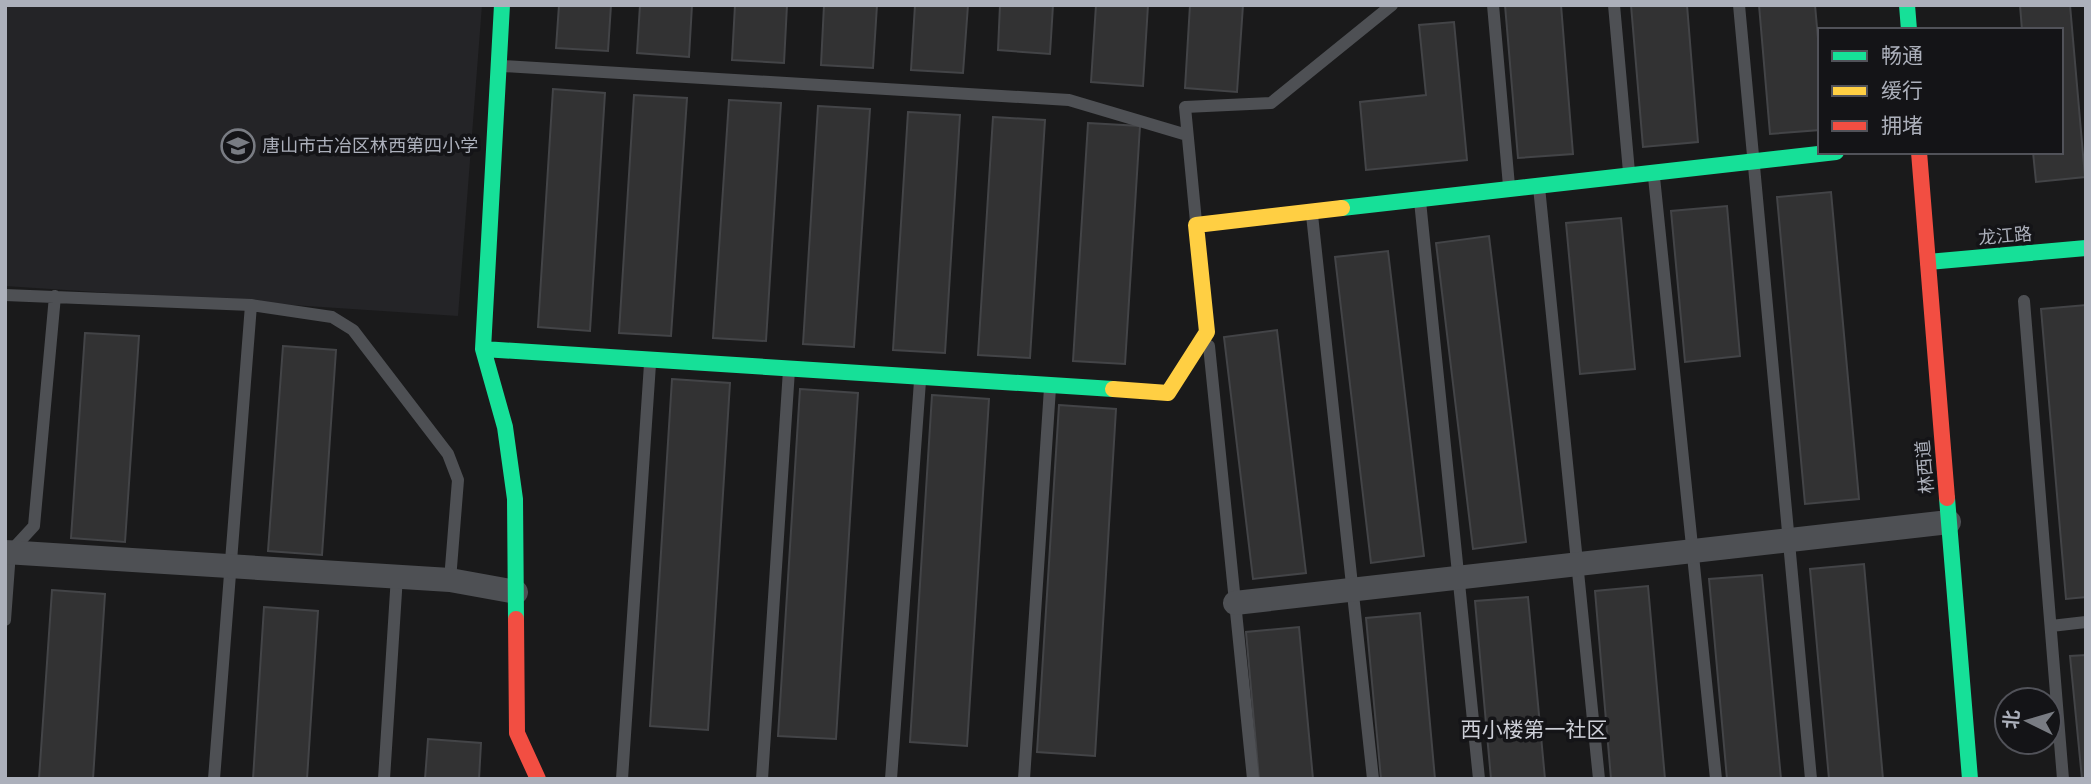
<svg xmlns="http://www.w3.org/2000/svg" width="2091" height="784" font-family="'Asap Condensed','Noto Sans SC',sans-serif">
<rect width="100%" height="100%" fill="#1a1a1b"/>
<!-- built -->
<path fill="#242427" d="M5,5H482L458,316L5,286Z"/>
<!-- building -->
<path fill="#323233" stroke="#434447" stroke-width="2" d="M559,5H611L608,51L556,48Z
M640,5H692L689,57L637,53Z
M735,5H787L784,63L732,60Z
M824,5H877L873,68L821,65Z
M915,5H968L963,73L911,70Z
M1000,5H1053L1050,54L998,50Z
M1096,5H1148L1143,86L1091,82Z
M1190,5H1243L1237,92L1185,88Z
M1505,5H1561L1573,154L1518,158Z
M1631,5H1687L1698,142L1643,147Z
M1759,5H1815L1820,61V130L1770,134Z
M2020,5H2070L2085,177L2036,182L2033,152H2061V30H2022Z
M1454,22L1467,160L1366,170L1360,102L1426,95L1419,25Z
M553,89L605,93L590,331L538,327Z
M634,95L687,98L671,336L619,333Z
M729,100L781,103L766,341L713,338Z
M818,106L870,109L854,347L803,344Z
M908,112L960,115L945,353L893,350Z
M993,117L1045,120L1030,358L978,355Z
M1088,123L1140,126L1125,364L1073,361Z
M1831,192L1859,499L1805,504L1777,197Z
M1727,206L1740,356L1685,362L1671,211Z
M1621,218L1635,369L1580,374L1566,223Z
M1489,236L1526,542L1473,549L1436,243Z
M1388,251L1424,556L1371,563L1335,257Z
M2086,305V597L2066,599L2041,309Z
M1277,330L1306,573L1253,579L1224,337Z
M85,333L139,336L125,542L71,538Z
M283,346L336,350L322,555L268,551Z
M672,379L730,383L708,730L650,726Z
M800,389L858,393L836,739L778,736Z
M932,395L989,399L967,746L910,742Z
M1059,405L1116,409L1095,756L1037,752Z
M1864,564L1883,779H1829L1810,569Z
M1762,575L1781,779H1727L1709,579Z
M1648,586L1665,779H1611L1595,591Z
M52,590L105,594L93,779H39Z
M1528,597L1545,779H1491L1475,601Z
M264,607L318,611L307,779H253Z
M1420,613L1435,779H1381L1366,618Z
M1299,627L1313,779H1259L1246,632Z
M2086,655V779H2082L2070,656Z
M428,739L481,743L479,779H425Z"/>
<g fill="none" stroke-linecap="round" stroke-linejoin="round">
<!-- lane -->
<path stroke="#4e5054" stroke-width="12" d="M1493,5L1509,186
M1614,5L1629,172
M1739,5L1811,779
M503,66L1069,100L1187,135
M1654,177L1716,779
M1539,187L1599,779
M1420,201L1479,779
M1312,215L1373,779
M1196,222L1185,107L1271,103L1392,5
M5,295L251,305L332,317L353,330L448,454L458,480L450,580
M2024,301L2063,779
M1209,346L1253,779
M5,620L10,552L34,526L55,296
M2051,626L2086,622
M214,779L251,305
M384,779L397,576
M622,779L650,364
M762,779L789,370
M891,779L920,381
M1024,779L1050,388"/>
<!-- street -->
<path stroke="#4e5054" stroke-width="24" d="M5,552L450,580L516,592
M1235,603L1949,522"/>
<!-- fast -->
<path stroke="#16e098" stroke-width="16" d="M502,5L483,349L505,427L515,499L516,619
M1907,5L1909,30
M1342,208L1836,152
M1928,262L2086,248
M483,349L1113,389
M1947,498L1970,779"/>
<!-- slow -->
<path stroke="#ffcf43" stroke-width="16" d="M1113,389L1168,393L1207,332L1196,225L1342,208"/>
<!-- jam -->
<path stroke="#f24e42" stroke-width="16" d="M1919,152L1947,498
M516,619L517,733L538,779"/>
</g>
<!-- icons -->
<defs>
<symbol id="school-ring" viewBox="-11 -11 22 22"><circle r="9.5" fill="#141417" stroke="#797c83" stroke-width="1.5"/><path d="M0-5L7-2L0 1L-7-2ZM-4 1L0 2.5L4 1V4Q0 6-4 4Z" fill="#797c83"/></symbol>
</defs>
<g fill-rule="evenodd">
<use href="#school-ring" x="219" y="127" width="38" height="38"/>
</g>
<g text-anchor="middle" stroke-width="7" stroke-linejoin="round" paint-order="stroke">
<!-- poi labels -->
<g font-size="18" fill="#acb0bb" stroke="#141417" text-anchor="start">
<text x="262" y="152">唐山市古冶区林西第四小学</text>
</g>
<!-- street labels -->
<g font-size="18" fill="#acb0bb" stroke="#141417">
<text transform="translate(2005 236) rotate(-5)" y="6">龙江路</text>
<text transform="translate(1925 467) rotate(-95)" y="6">林西道</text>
</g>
<!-- quarter labels -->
<g font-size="21" fill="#cdcfd7" stroke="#141417">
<text x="1534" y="737">西小楼第一社区</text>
</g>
</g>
<!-- border -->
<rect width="2091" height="784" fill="none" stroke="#acb0bb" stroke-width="14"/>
<!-- legend -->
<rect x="1818" y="28" width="245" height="126" fill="#141417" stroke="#515259" stroke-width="2"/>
<rect x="1832" y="51" width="35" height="10" fill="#16e098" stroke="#515259" stroke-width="2"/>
<text x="1881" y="63" font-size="21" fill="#acb0bb">畅通</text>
<rect x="1832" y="86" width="35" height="10" fill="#ffcf43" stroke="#515259" stroke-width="2"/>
<text x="1881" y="98" font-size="21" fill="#acb0bb">缓行</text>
<rect x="1832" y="121" width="35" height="10" fill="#f24e42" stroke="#515259" stroke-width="2"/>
<text x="1881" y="133" font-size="21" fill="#acb0bb">拥堵</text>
<!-- north arrow -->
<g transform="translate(2028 721) rotate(275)"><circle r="33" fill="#141417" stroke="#515259" stroke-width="2"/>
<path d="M0-5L12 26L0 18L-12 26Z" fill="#797c83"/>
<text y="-10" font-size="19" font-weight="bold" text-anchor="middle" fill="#acb0bb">北</text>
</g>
</svg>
